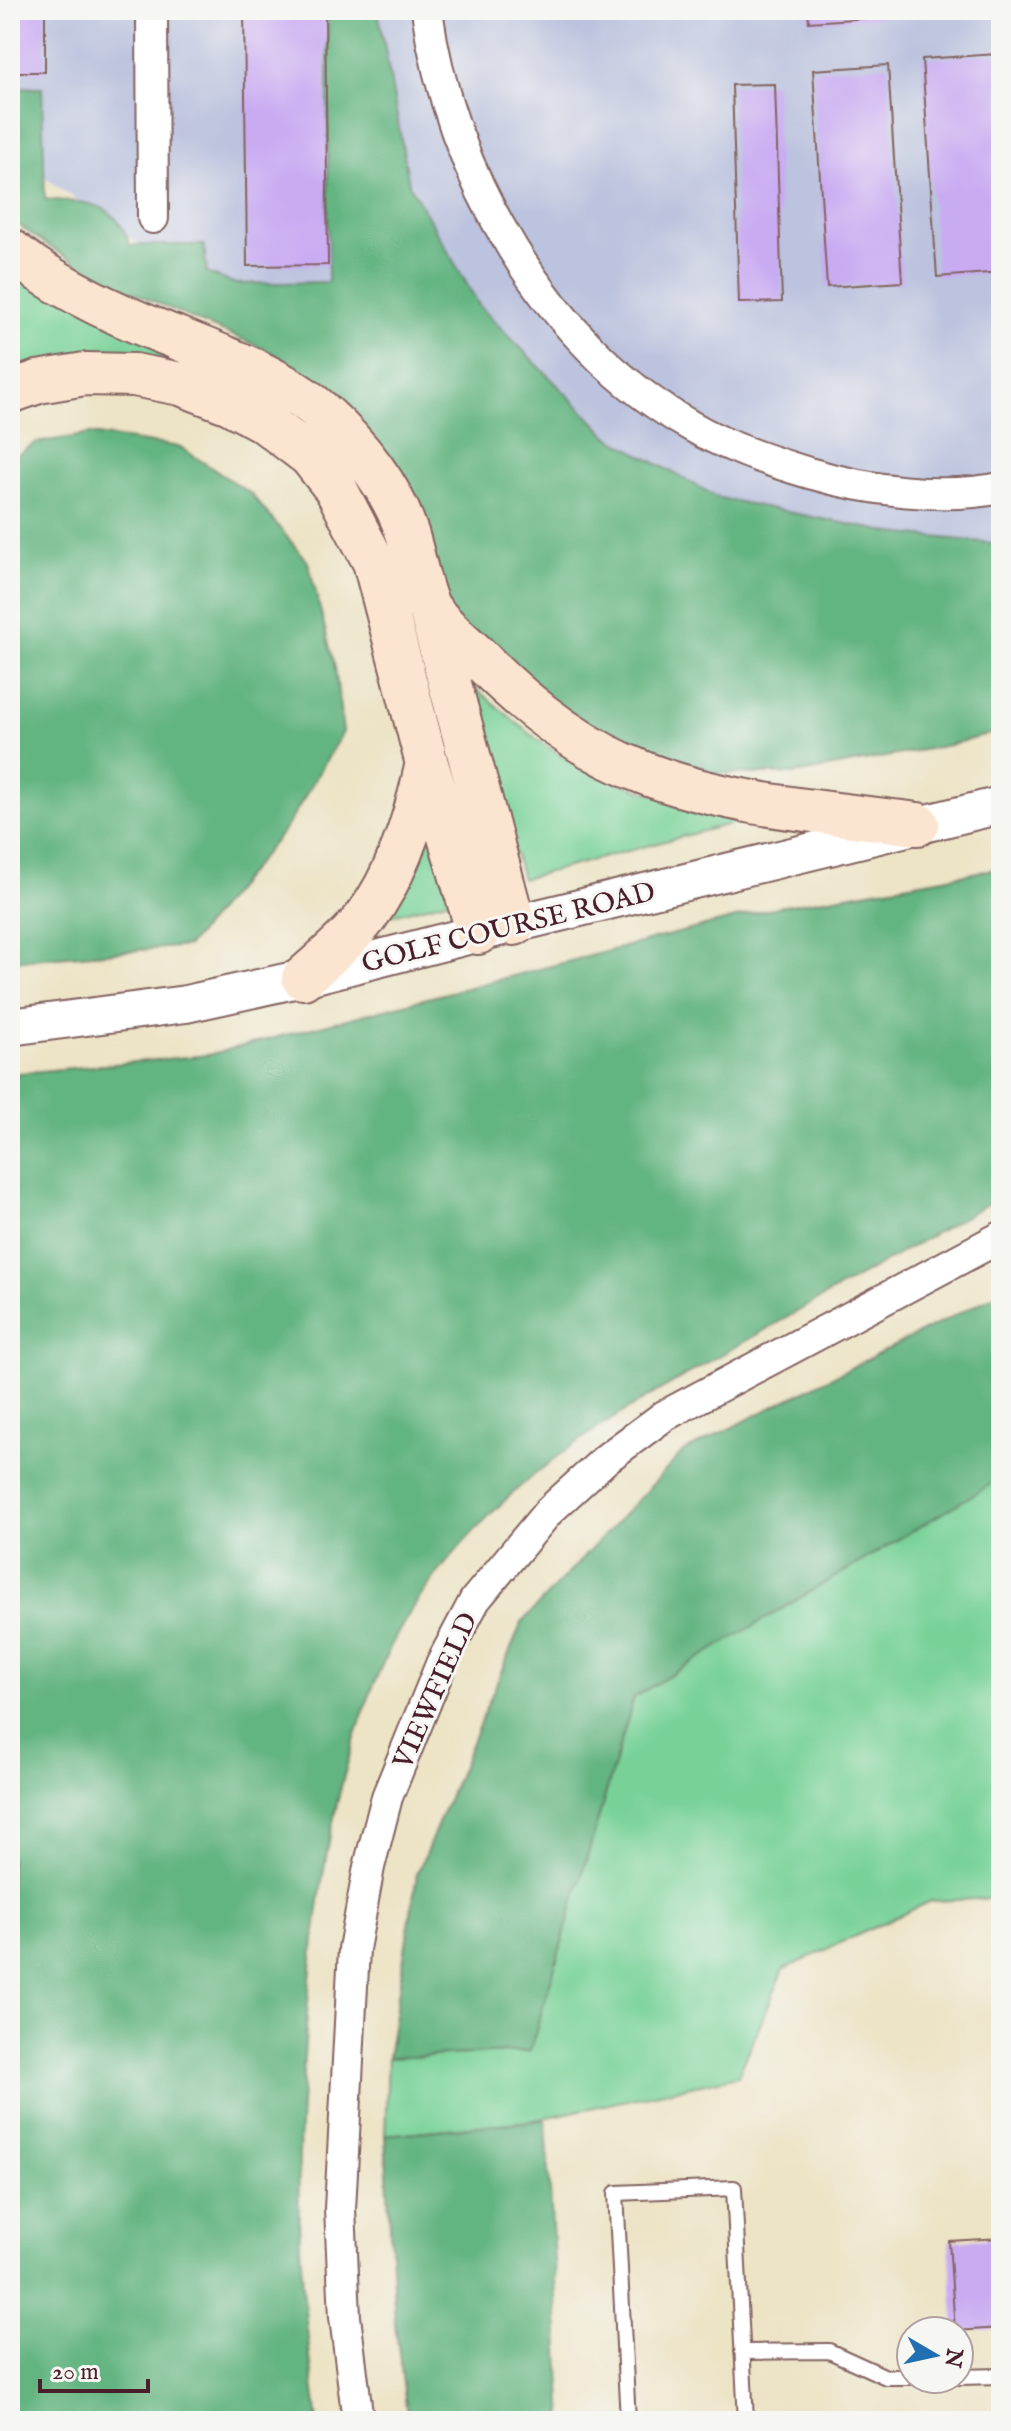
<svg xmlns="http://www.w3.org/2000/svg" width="1011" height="2431" font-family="'IM FELL English',serif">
<rect width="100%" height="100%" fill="#f6f6f2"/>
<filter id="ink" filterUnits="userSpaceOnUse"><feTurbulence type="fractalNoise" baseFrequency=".0125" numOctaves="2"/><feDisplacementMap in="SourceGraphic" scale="16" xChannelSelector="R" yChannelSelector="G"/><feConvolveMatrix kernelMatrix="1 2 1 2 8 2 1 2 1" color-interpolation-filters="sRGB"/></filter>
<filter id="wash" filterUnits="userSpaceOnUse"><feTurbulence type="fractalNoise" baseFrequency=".006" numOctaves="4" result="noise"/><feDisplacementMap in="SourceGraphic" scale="32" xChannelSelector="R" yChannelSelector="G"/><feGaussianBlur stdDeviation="1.8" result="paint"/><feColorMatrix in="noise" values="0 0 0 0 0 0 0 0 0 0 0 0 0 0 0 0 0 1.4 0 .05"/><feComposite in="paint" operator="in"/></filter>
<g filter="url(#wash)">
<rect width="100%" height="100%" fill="#ede3c5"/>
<!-- industrial -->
<path fill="#bcc3de" d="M10,10H1001V610L319,371L10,153Z"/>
<!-- green -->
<path fill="#78d298" stroke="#617862" stroke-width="2" d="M10,271L297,416L354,476L390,541L403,577L479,875L405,614L294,424L10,374Z
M468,683C501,707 529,737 565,758C620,789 684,802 745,820L522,879Z
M431,833L450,900L385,917L426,837Z
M1001,1471V1898L931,1901L784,1969L738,2076L530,2121L385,2135L388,2058L530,2051L634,1697Z"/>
<!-- forest -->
<path fill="#62b480" stroke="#566a56" stroke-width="2" d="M328,10H378L409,184L480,307L609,437L719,498L892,533L1001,544V731L949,745L795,774L645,773L429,608L319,387C288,354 242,340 202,323C136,294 66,264 10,218V87L42,88L45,199C88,204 114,198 130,245H204L207,273L236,284L328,282Z
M90,434L180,447L251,494L308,562L335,668L343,732L286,828L188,946L10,961V459L36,443Z
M1001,868V1196C915,1245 829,1294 742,1343C659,1390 573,1436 502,1503C456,1547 412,1599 385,1658C335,1770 316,1894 307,2015C302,2083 297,2151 299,2219C301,2287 309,2354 318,2421H10V1074L208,1055L778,907Z
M1001,1292V1478L634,1697L530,2051L388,2058L417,1874L522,1622L683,1452Z
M546,2120L563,2421H408L395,2323L385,2135Z"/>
<g id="blocks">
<!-- building -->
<path fill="#c9abf2" d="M10,10H45V72H10Z
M244,10H325L328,265L247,266Z
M808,10H883L884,17L809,22Z
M997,54L1001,111V272L937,277L922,59Z
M888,65L902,282L827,287L813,70Z
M775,84L782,302L739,303L732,85Z
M1001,2238V2328L955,2331L949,2241Z"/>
</g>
</g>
<g filter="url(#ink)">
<use href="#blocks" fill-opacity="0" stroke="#836461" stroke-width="2"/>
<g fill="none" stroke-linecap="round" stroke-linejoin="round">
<defs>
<path id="service" d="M742,2352L829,2351L886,2377H911
M959,2377L1001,2376
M628,2421L616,2193L734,2188L746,2421"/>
<path id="minor" d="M152,10L153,218
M427,10C448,172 546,345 691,426C727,447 769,461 809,473C867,490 941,500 1001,488
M358,2421L345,2317L340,2209L354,1949L369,1867L387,1797L442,1662L475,1600L549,1511L607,1458L664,1416L1001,1237"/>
<path id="tertiary" d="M10,1027L186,1004L303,978L514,924L1001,805"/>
<path id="secondary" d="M10,250C56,286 110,312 164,333C212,352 282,377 320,411C357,444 391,486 407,533C414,553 420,593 430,609C442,626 466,645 481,660C528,708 581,749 644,773C730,806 827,812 918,824
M10,392L38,382L85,374L134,375L181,384L230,403L265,422L310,456L336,489L374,562L427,764L478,933
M430,609L514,924
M303,978C324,959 349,939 366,917C398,874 415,819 426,767"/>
</defs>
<!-- service casing -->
<use href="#service" stroke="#836461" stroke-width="18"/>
<!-- minor casing -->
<use href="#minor" stroke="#836461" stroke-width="34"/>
<!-- tertiary casing -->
<use href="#tertiary" stroke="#836461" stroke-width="40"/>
<!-- secondary casing -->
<use href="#secondary" stroke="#836461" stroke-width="46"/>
<!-- service -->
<use href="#service" stroke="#fff" stroke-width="14"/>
<!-- minor -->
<use href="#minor" stroke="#fff" stroke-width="30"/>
<!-- tertiary -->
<use href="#tertiary" stroke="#fff" stroke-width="36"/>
<!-- secondary -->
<use href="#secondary" stroke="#fce5d0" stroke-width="42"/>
</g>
</g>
<g text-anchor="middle" stroke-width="6" stroke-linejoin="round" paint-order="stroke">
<!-- street labels -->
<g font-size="28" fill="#4a1f2b" stroke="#f6f6f2">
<text transform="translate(508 926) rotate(-14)" y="10">GOLF COURSE ROAD</text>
<text transform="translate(434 1690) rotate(-66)" y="10">VIEWFIELD</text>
</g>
</g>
<!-- margin -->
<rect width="1011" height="2431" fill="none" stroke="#f6f6f2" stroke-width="40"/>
<!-- north arrow -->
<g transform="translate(935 2355) rotate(99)"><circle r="38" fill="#f6f6f2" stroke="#b1a0a2" stroke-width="2"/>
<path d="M0-6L14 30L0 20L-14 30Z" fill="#1f6fb2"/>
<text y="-12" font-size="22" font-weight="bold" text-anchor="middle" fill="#4a1f2b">N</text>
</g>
<!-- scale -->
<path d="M40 2379v12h108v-12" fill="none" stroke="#4a1f2b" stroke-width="4"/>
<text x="52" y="2379" font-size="24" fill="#4a1f2b" stroke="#f6f6f2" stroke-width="6" paint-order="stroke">20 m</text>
</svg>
